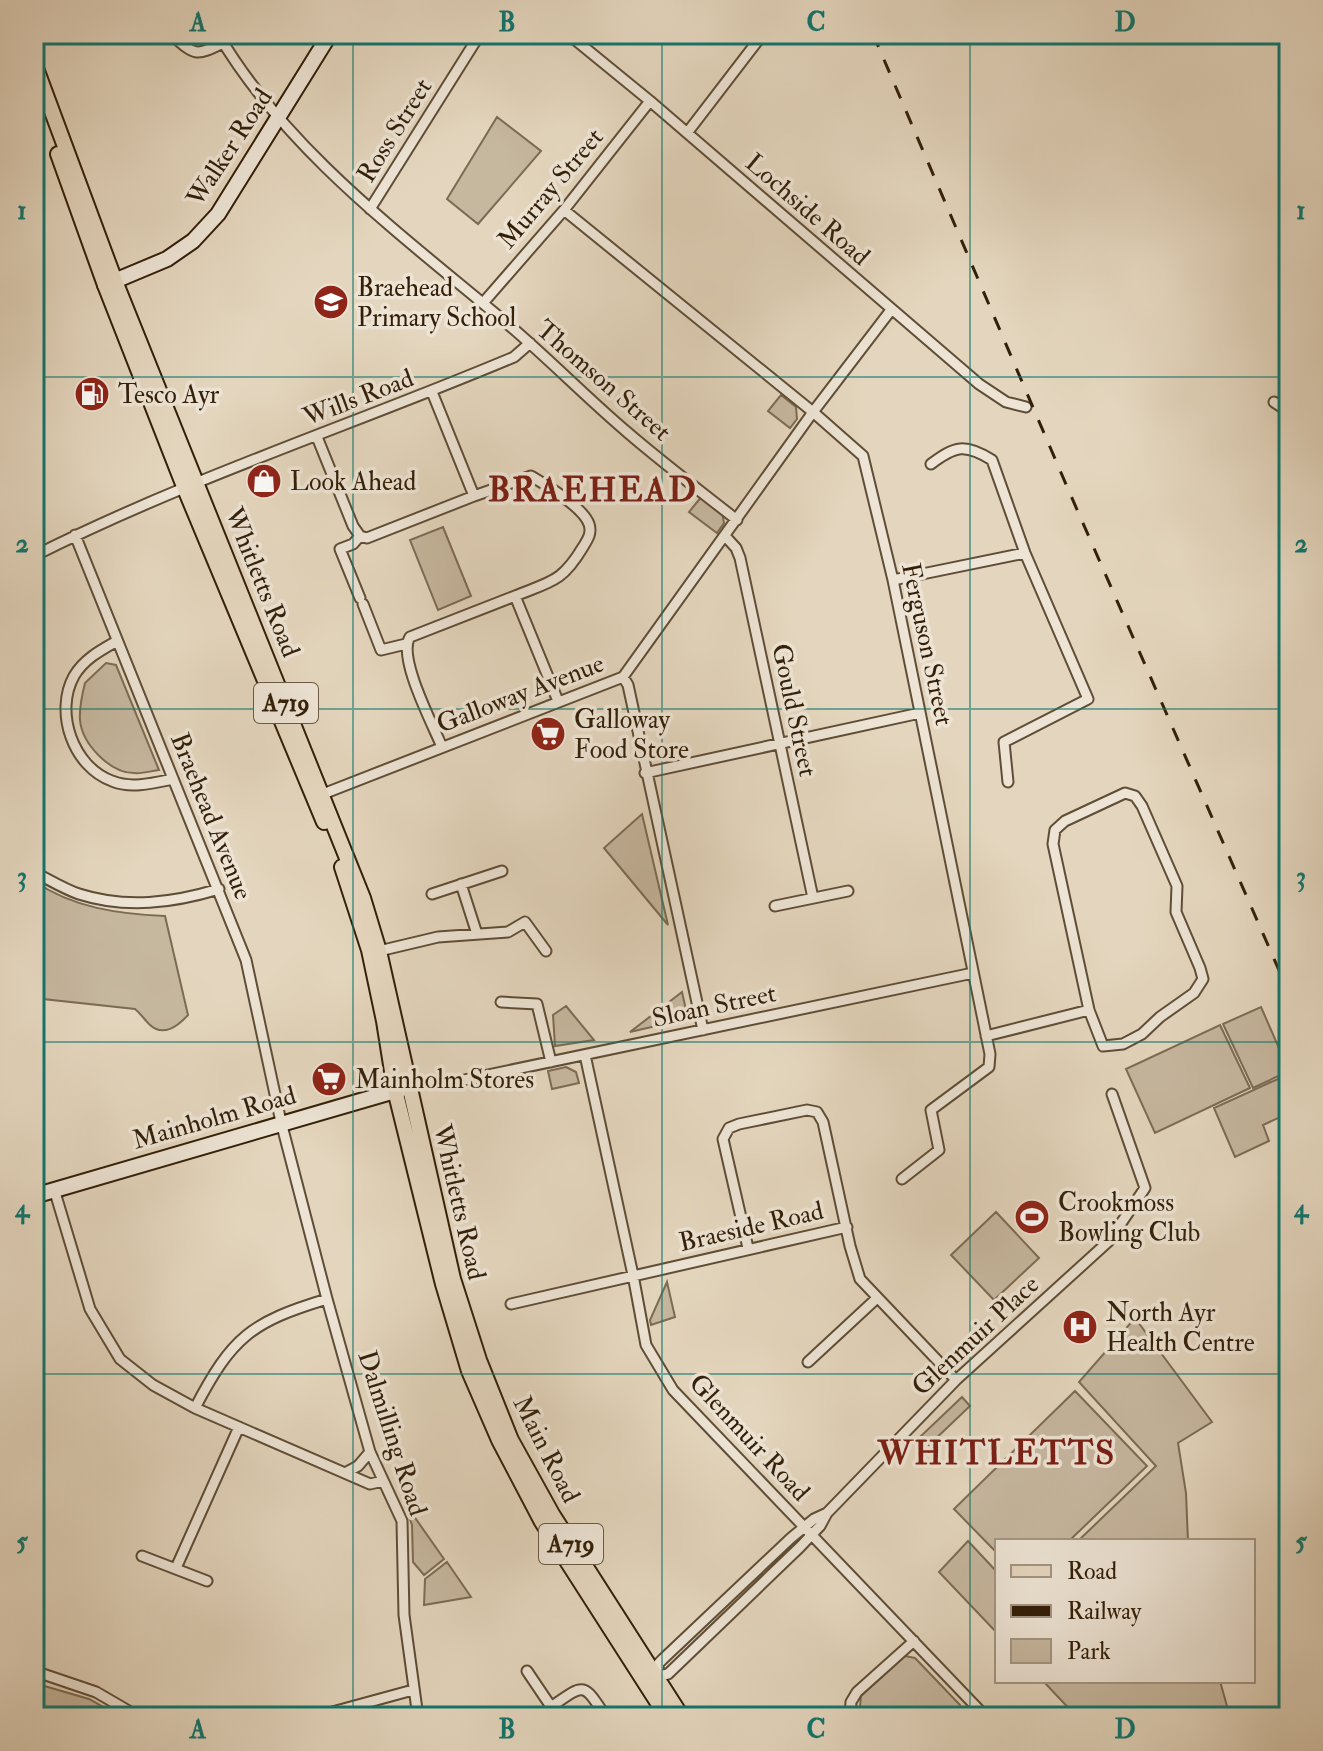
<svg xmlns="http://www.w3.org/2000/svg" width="1323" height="1751" font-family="'IM FELL Double Pica',serif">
<rect width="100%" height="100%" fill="#e4d6be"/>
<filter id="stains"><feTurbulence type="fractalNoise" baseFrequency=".0025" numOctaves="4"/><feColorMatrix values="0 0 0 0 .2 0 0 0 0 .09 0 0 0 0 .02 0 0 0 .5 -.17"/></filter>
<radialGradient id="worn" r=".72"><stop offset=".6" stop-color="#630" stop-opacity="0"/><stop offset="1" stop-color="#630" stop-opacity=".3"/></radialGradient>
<!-- green -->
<path fill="#c6b79f" stroke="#7c6b54" stroke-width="2" d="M497,117L541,151L478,224L447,199Z
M781,395L796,407L797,419L790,428L768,411Z
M702,496L722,511L724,523L717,533L689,512Z
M443,527L471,596L438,610L410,540Z
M106,663L116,665L159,770C151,771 142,774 134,773C110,773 82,744 80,720C79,707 82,695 85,683Z
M642,814L668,925L604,848Z
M34,881C73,908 119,914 165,916L188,1015C178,1026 163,1038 149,1024C144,1019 141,1014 135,1009L34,998Z
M682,992L686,1010L682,1020L630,1032Z
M566,1006L594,1040L555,1046L553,1015Z
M1261,1007L1289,1071L1253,1088L1223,1024Z
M1220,1025L1250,1088L1155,1133L1126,1069Z
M566,1067L576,1072L579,1083L552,1089L548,1071Z
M1289,1074V1113L1263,1125L1269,1141L1235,1157L1214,1108Z
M996,1212L1039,1258L994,1300L951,1255Z
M667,1282L675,1317L651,1325L650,1320Z
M1135,1318L1212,1422L1178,1443L1186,1493L1188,1541H1078L1156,1466L1079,1382Z
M1075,1391L1147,1466L1069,1541H997V1553L954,1509Z
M962,1397L970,1406L929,1445L921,1436Z
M404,1502L444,1559L424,1575L413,1562L412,1525Z
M968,1541L997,1572V1633L939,1572Z
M447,1562L471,1597L424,1605L425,1579Z
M905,1656L915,1658L960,1705L961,1717H859L861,1696Z
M1043,1681H1220L1230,1717H1077Z
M34,1683L89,1699L121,1717H34Z"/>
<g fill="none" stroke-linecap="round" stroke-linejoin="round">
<defs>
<path id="street" d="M171,34C194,55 195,57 223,43
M218,34C288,153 406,238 510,326C550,360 587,398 627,432C663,463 700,491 737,520
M568,34L650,101L979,384L1006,402L1026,407
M687,133L763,34
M370,209L480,34
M564,210L813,412L863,456L893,580L990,1054L989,1067L931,1110L939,1150L902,1179
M483,303L564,210L650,101
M432,392L474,496L531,476C546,485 583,507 589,524C592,533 588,539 583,547C562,582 552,581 515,596L558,701
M1274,402L1289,412
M317,437L353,526L360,536L367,538L474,496
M931,464C955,446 965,443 992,460L1025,553L1088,699L1004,742L1008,782
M75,535L246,960L281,1122L327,1299L370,1452L402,1521L404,1615L418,1717
M360,536L353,544L340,549L360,598
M725,536L736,548L740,558L813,898
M34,556C189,478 355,424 514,357L530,343
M893,580L1025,553
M363,604L381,650L406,644
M117,641C101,650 84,659 74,676C54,712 73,767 112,781C131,789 154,783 173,779
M623,677L628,685L703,1030
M442,747C433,725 397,657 410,637L515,596
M645,773L920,713
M1125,793L1135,796L1142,806L1177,886L1176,912L1200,968L1203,979L1194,993L1160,1017L1142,1034L1123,1044L1103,1046L1089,1010L1053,844L1055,830L1065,821Z
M323,794L623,677L813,412L891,310
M34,872C48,879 64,889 79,894C126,909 173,903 219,889
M461,884L477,934
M432,894L502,871
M775,906L848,891
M379,951L438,937L508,932L525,922L546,951
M501,1002L537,1004L551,1062
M986,1036L1089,1010
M585,1055L633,1275L646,1345L673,1390L986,1717
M464,1080L973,973
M54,1189L90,1309L120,1359L153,1385L195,1408L370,1484L383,1481
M748,1248L723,1139L729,1128L739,1124L807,1110L817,1112L823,1122L850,1246L860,1279L956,1380
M511,1304L847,1227
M808,1362L876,1299
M195,1408C232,1337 251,1322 327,1299
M345,1473L358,1466L370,1452
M142,1556L207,1581
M176,1568L239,1427
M34,1671L96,1692L139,1717
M527,1671L558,1717
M657,1675L659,1663L663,1659L791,1538L814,1519L827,1513
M654,1677L668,1674L800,1547L820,1526L827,1513L956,1380L1109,1241L1145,1188L1112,1094
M551,1707C585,1683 583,1682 606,1717
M314,1717L413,1690
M850,1717L851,1702L857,1692L914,1641"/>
<path id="secondary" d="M105,285L167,259L193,241L218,214L330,34
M34,1196L405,1088"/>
<path id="primary" d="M34,63L115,281L363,898L379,951L453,1279L479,1360L511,1440L552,1514L682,1717
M58,154L105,285L185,489L324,822
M342,867L369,950L384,1021L395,1090L443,1284L469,1371L499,1440L542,1522L667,1717"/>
</defs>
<!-- street casing -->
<use href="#street" stroke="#5f4d36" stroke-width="13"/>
<!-- secondary casing -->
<use href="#secondary" stroke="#331f08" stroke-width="18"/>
<!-- primary casing -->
<use href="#primary" stroke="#331f08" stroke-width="18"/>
<!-- street -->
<use href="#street" stroke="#ede4d5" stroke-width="9"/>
<!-- secondary -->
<use href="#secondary" stroke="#ede4d5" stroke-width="14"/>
<!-- primary -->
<use href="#primary" stroke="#e4d6be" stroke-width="14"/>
<!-- rail -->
<path stroke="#331f08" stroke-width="3" stroke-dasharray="14 14" stroke-linecap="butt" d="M873,34L1068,489L1289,993"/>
</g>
<!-- grid -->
<path fill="none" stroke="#0f766e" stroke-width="2" stroke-opacity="0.55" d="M353,34V1717M662,34V1717M970,34V1717M34,377H1289M34,709H1289M34,1042H1289M34,1374H1289"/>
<!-- icons -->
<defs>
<symbol id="school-disc" viewBox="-11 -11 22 22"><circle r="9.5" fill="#8f2418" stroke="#ede4d5"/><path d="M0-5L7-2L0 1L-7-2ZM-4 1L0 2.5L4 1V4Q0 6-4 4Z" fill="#fff"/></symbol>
<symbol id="fuel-disc" viewBox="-11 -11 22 22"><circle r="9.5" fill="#8f2418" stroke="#ede4d5"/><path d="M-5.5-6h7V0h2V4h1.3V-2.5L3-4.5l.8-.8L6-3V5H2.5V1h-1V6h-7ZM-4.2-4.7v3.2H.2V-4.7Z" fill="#fff"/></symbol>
<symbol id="shop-disc" viewBox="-11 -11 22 22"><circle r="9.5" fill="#8f2418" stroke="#ede4d5"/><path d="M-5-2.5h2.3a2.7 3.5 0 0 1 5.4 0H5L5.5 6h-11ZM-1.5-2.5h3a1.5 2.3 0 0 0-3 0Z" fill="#fff"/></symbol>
<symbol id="supermarket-disc" viewBox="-11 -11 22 22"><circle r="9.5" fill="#8f2418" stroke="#ede4d5"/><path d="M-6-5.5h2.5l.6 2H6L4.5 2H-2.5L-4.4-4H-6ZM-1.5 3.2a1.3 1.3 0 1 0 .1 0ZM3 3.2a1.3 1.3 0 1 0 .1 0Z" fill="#fff"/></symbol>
<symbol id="stadium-disc" viewBox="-11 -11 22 22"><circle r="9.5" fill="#8f2418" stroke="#ede4d5"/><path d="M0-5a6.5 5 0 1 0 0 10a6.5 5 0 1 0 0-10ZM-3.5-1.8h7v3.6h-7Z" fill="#fff"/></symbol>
<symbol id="hospital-disc" viewBox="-11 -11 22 22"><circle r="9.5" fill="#8f2418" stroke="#ede4d5"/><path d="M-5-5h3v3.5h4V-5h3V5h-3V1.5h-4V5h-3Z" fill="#fff"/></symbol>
</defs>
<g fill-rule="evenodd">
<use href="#school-disc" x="311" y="282" width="40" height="40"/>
<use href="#fuel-disc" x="72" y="374" width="40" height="40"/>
<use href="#shop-disc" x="244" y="461" width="40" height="40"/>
<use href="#supermarket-disc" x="528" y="714" width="40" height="40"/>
<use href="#supermarket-disc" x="309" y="1059" width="40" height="40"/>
<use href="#stadium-disc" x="1012" y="1197" width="40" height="40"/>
<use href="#hospital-disc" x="1060" y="1307" width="40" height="40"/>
</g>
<g text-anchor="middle" stroke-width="7" stroke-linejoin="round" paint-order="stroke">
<!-- shield labels -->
<g fill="#ede4d5" stroke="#6b5a46" stroke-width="2">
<rect x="254" y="683" width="64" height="40" rx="6"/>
<rect x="539" y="1524" width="64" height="40" rx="6"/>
</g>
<g font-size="24" font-weight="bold" fill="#331f08">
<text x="286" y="711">A719</text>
<text x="571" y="1552">A719</text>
</g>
<!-- street labels -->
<g font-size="26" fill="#331f08" stroke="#ede4d5">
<text transform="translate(394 130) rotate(-58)" y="9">Ross Street</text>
<text transform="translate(229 147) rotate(-57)" y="9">Walker Road</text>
<text transform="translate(550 188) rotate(-50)" y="9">Murray Street</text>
<text transform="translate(808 209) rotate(41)" y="9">Lochside Road</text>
<text transform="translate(604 380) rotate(41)" y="9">Thomson Street</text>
<text transform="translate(358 397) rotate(-21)" y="9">Wills Road</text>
<text transform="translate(263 582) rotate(68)" y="9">Whitletts Road</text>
<text transform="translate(928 644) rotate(78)" y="9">Ferguson Street</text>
<text transform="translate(520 693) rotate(-21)" y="9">Galloway Avenue</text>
<text transform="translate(795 710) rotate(78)" y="9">Gould Street</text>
<text transform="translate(212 816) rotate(68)" y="9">Braehead Avenue</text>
<text transform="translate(714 1005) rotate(-12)" y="9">Sloan Street</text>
<text transform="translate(214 1117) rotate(-16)" y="9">Mainholm Road</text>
<text transform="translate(460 1202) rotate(77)" y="9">Whitletts Road</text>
<text transform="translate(751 1226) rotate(-13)" y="9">Braeside Road</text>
<text transform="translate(975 1335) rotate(-43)" y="9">Glenmuir Place</text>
<text transform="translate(393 1433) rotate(72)" y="9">Dalmilling Road</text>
<text transform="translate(750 1437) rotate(47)" y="9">Glenmuir Road</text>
<text transform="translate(547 1449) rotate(63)" y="9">Main Road</text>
</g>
<!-- poi labels -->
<g font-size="26" fill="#331f08" stroke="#ede4d5" text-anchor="start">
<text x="357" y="296">Braehead<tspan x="357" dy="30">Primary School</tspan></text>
<text x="118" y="403">Tesco Ayr</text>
<text x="290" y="490">Look Ahead</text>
<text x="574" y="728">Galloway<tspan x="574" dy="30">Food Store</tspan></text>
<text x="355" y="1088">Mainholm Stores</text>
<text x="1058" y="1211">Crookmoss<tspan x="1058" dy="30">Bowling Club</tspan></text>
<text x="1106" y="1321">North Ayr<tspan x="1106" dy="30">Health Centre</tspan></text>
</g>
<!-- district labels -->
<g font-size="34" font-weight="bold" letter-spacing="2" fill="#7a1f14" stroke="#ede4d5">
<text x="593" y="501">BRAEHEAD</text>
<text x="997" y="1464">WHITLETTS</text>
</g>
</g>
<!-- margin -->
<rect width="1323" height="1751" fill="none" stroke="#e4d6be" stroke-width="88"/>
<!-- legend -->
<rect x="995" y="1539" width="260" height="144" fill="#ede4d5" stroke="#a39583" stroke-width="2"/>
<rect x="1011" y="1565" width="40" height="12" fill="#e4d6be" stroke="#a39583" stroke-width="2"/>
<text x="1067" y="1579" font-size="24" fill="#331f08">Road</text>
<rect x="1011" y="1605" width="40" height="12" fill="#331f08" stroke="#a39583" stroke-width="2"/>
<text x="1067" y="1619" font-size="24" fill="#331f08">Railway</text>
<rect x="1011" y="1639" width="40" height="24" fill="#c6b79f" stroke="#a39583" stroke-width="2"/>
<text x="1067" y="1659" font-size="24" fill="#331f08">Park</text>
<rect x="44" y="44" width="1235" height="1663" fill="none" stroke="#0f766e" stroke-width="3"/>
<g font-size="26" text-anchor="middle" font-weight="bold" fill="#0f766e">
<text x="198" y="31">A</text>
<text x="507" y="31">B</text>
<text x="816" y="31">C</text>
<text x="1125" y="31">D</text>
<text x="22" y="219">1</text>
<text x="1301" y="219">1</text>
<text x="22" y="552">2</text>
<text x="1301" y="552">2</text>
<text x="22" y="885">3</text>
<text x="1301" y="885">3</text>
<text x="22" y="1217">4</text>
<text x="1301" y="1217">4</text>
<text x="22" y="1550">5</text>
<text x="1301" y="1550">5</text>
<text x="198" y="1738">A</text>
<text x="507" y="1738">B</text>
<text x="816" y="1738">C</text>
<text x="1125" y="1738">D</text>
</g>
<rect width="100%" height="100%" filter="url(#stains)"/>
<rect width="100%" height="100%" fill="url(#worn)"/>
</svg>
